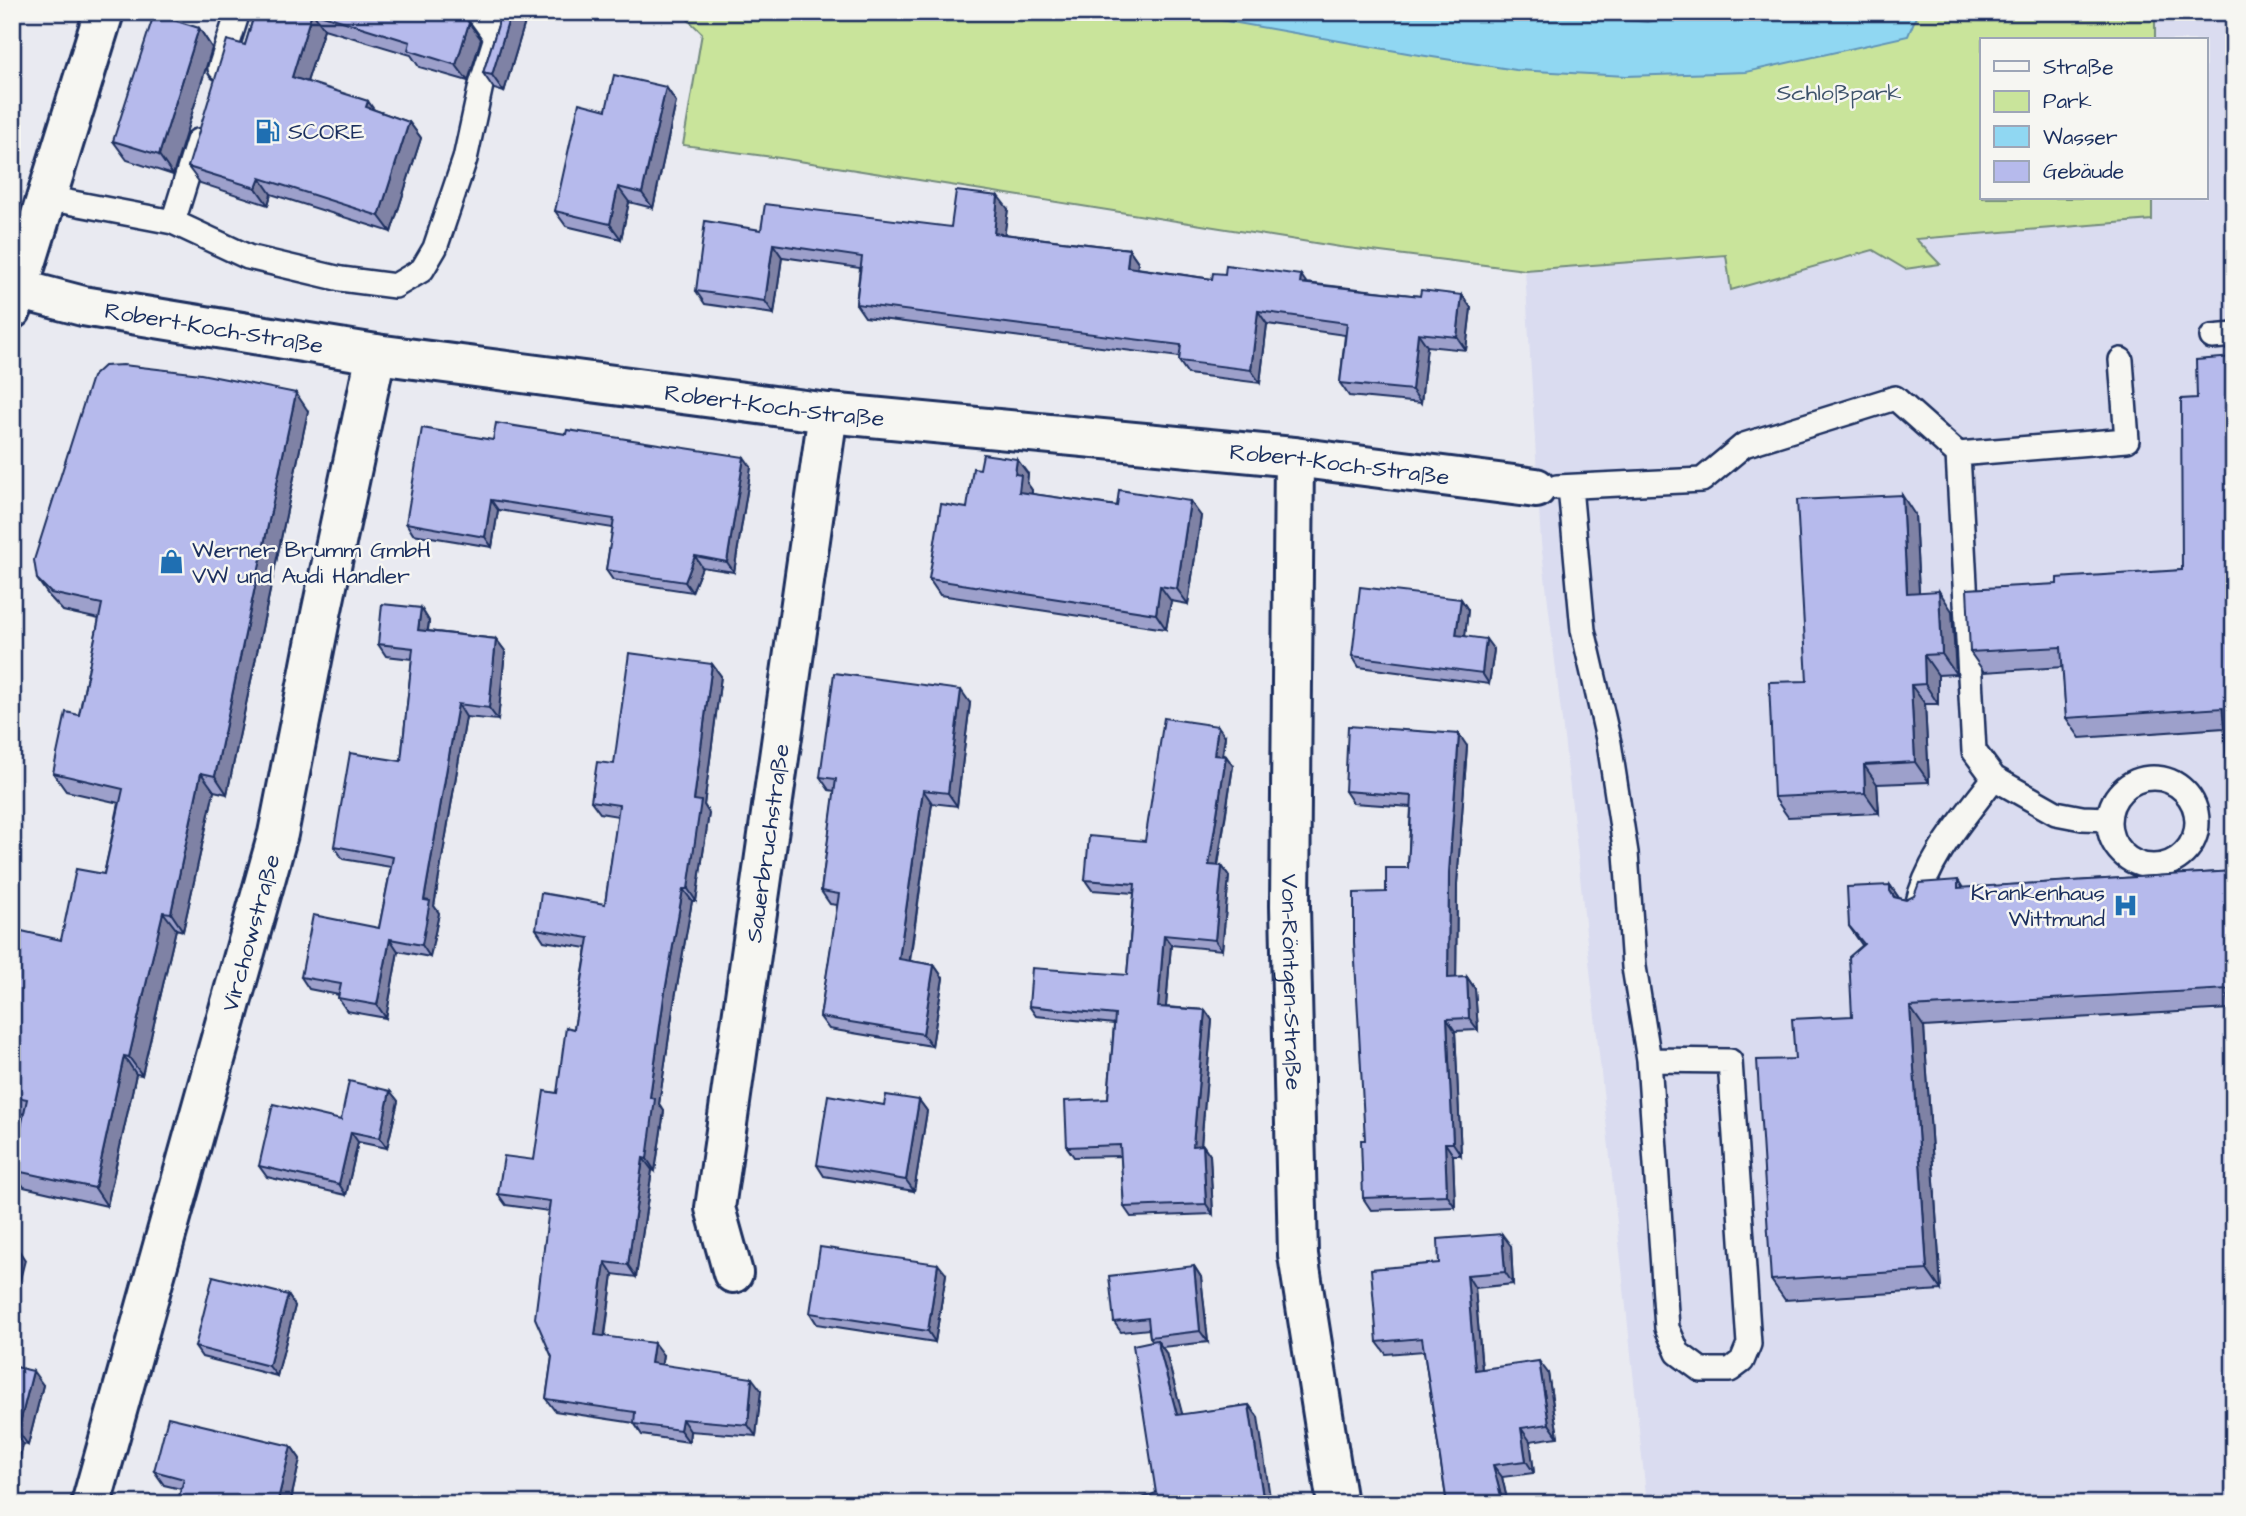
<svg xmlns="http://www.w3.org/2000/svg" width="2246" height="1516" font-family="'Architects Daughter',sans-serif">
<rect width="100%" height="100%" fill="#e9eaf1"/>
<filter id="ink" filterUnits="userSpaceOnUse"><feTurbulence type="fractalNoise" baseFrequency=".0143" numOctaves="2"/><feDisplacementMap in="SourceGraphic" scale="14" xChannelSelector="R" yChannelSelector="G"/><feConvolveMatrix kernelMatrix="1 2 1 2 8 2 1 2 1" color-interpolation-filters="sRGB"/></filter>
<g filter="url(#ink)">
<!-- built -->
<path fill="#dadcf0" d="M2154,12H2234V1504H1647L1577,848L1541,543L1525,270L1727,255L1731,290L1873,250L1905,269L1939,263L1915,239L2151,220L2152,198H2206V40H2154Z"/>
<!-- green -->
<path fill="#c9e49b" stroke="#728a7c" stroke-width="2" d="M680,12H2155V40H1982V198H2152V220L1916,239L1940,264L1905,269L1873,250L1731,290L1726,255L1525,270L1340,247L780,158L683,145L702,33Z"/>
<!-- water -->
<path fill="#90d7f2" stroke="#6194b7" stroke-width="2" d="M1175,12H1551L1647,22L1712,12H1918L1908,36L1746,72L1626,76L1516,70L1413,54Z"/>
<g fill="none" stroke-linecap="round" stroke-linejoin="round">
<defs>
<path id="lane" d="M220,68L238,12
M47,198L173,222L248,257L341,279L395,286L422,270L435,248L465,159L481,85L496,37L478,12
M173,222L198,141
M2212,337L2234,335
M1958,454L2127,440L2121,360
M1557,487L1702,480L1744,445L1895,398L1958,454L1974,751L1994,778L2056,813L2082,818L2109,819
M1570,487L1583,630L1609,743L1626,853L1634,967L1649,1060L1667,1328L1678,1353L1701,1370H1730L1742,1361L1749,1344L1730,1061L1649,1060
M2109 822a44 44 0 1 1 88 0a44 44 0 1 1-88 0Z
M1917,906C1927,858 1965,817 1994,778"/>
<g id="street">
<path id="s1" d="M18,289L83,306L376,354L828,413L1294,457L1536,488"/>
<path id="s2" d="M1294,457L1290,906L1298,1255L1337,1504"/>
<path id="s3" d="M733,1273L715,1208L828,413"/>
<path id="s4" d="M91,1504L278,834L321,614L376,354"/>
</g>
<path id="secondary" d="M12,309L104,12"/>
</defs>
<!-- lane casing -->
<use href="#lane" stroke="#1b2f5e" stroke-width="28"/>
<!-- street casing -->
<use href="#street" stroke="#1b2f5e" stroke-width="44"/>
<!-- secondary casing -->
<use href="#secondary" stroke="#1b2f5e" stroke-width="44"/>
<!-- lane -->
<use href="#lane" stroke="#f6f6f2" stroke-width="23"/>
<!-- street -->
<use href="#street" stroke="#f6f6f2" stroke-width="38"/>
<!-- secondary -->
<use href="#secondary" stroke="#f6f6f2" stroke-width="38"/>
</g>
<!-- wall -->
<path fill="#9da0cb" stroke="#1b2f5e" stroke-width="2" d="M255,12H464L466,19L481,39L468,81L419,67L411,55L324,29L307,82L375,110L409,122L421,138L391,232L271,194L268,205L200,183L188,167L245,45Z
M494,12H528L504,92L494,89L483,73L498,25V18Z
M199,28L212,48L173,175L127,160L113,141Z
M666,87L676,102L653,208L629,202L621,239L566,226L555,211L606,110Z
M1008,209L1004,234L1129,249L1138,262L1137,268L1212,279L1306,283L1420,296L1462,295L1471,308L1466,350L1427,346L1421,403L1349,396L1340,383L1345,335L1267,324L1260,383L1188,374L1179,361L1180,357L865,317L856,304L860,268L782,257L774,314L705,304L696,291L761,230L951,227Z
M2197,398L2224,728L2080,738L2066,718L2063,667L1984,672L1970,652L2057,584L2182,570Z
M308,411L227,794L214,791L183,931L176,929L142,1075L136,1074L107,1206L24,1187L12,1170L24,1114L12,1111V934L61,940L104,874L119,803L66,791L53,773L79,715L99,619L63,611L49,596L37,579Z
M493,440L751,467L734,572L702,567L692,592L613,580L606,570L613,528L498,510L492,547L413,534L406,523Z
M1028,474L1027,483L1032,490V494L1117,506L1201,516L1188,604L1171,601L1166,629L940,595L929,579L967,508Z
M1915,515L1919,592L1952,611L1956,674L1938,675V704H1925L1929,782L1877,784L1879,813L1788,817L1774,797L1807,681Z
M1461,599L1468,610L1465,636L1494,650L1489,684L1359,667L1352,656Z
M421,608L429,621L428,631L496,639L505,651L498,720L466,717L434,906L439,913L430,957L398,951L386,1018L347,1011L338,998L339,995L309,989L301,977L379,928L391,867L343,859L334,846L401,761L412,659L386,656L378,644Z
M712,664L721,676L704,805L709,813L696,901H692L673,1009L659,1104L664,1111L655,1171L652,1170L636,1277L613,1274L605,1336L663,1355L661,1365L761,1390L756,1436L690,1431L689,1442L642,1435L634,1423L555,1411L546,1399L552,1357L549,1211L506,1205L498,1194L534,1160L557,1093L574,1029L587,948L544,941L536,929L605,904L618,816L600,813L591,801L614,764Z
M970,703L957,806L932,803L910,961L934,965L943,978L932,1046L829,1029L820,1017L838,905L830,904L821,891L835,791L829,790L820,777Z
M1225,736L1223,756H1226L1233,766L1218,866H1222L1229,876L1222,950L1171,945L1166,1007L1205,1010L1212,1020L1201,1146L1203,1145L1210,1155L1213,1214L1131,1217L1124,1207L1121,1156L1074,1157L1067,1147L1108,1099L1114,1024L1036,1016L1029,1006L1127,975L1134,893L1092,890L1085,880L1145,841Z
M1467,746L1457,884L1456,978L1467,977L1475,989L1478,1030L1455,1031L1461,1155H1453L1455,1207L1371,1210L1363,1198L1365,1140L1386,892L1408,868L1411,807L1353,803L1345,791Z
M2234,871L2229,1009L1924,1027L1941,1290L1785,1300L1771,1280L1795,1059L1852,1016L1862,945L1849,926L1890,885L1899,898L1906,900L1958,880L1963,888Z
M390,1091L398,1101L387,1148L358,1142L346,1195L267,1177L259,1166Z
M919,1100L927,1111L914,1191L824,1176L817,1165Z
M1511,1246L1513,1284L1475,1288L1482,1369L1548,1373L1558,1437L1530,1441L1534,1473L1502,1477L1508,1504H1447L1424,1351L1386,1354L1377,1342L1439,1263Z
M1194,1266L1201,1277L1208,1342L1162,1347L1166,1353L1182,1415L1249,1405L1258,1417L1156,1493L1153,1341L1150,1337L1149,1329L1121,1332L1114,1322Z
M946,1274L935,1342L817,1324L810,1313Z
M288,1295L295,1306L277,1376L202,1357L195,1347Z
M12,1366L43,1385L28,1445L23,1444L12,1489Z
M291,1446L300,1459L290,1504H177L181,1489L164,1485L154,1471Z"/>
<!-- shaded-wall -->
<path fill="#7f82a5" stroke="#1b2f5e" stroke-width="2" d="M312,12L324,29L303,94L292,77Z
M511,12H528L504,92L492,75Z
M469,23L481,39L468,81L456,65Z
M199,28L212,48L173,175L159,155Z
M666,87L676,102L653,208L642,193Z
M368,101L380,118L366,107Z
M409,122L421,138L391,232L379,216Z
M260,178L271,194L268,205L256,188Z
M618,187L629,202L621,239L610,224Z
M998,196L1008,209L1003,246L994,233Z
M773,244L782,257L774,314L765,301Z
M1129,249L1138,262L1136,280L1127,267Z
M1301,275L1310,288L1300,283Z
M1462,295L1471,308L1466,350L1457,337Z
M1258,311L1267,324L1260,383L1251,370Z
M1418,333L1427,346L1421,403L1412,390Z
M296,393L308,411L227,794L215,776Z
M744,457L751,467L734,572L727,562Z
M1017,459L1028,474L1027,483L1032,490L1030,507L1019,492L1015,474Z
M1902,495L1915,515L1920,613L1907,593Z
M491,500L498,510L492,547L485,537Z
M1190,501L1201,516L1188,604L1177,589Z
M695,556L702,567L692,592L685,582Z
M1160,586L1171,601L1166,629L1156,614Z
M1939,591L1952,611L1956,674L1942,654Z
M1461,599L1468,610L1464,645L1456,635Z
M421,608L429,621L426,642L418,630Z
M496,639L505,651L498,720L489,708Z
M1486,639L1494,650L1489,684L1482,673Z
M1924,655L1938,675V704L1925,684Z
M712,664L721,676L704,805L709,813L696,901L688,889L694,800Z
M1911,685L1925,704L1929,782L1915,762Z
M961,690L970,703L957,806L948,793Z
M458,704L466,717L434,906L439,913L430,957L422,945L424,900Z
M1218,726L1225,736L1221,765L1214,755Z
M1459,734L1467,746L1457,884L1456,990L1448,978L1449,872Z
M1226,756L1233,766L1216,875L1209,865Z
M1864,765L1877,784L1879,813L1865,793Z
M201,773L214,791L183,931L171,913Z
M923,790L932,803L908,972L899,959Z
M1222,866L1229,876L1222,950L1215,940Z
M1890,885L1903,904L1904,910L1890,891Z
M683,889L692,901L673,1009L659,1104L664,1111L655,1171L647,1159L650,1097L664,997Z
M163,912L176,929L142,1075L129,1057Z
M1164,935L1171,945L1165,1017L1158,1007Z
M390,939L398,951L386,1018L377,1005Z
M934,965L943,978L932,1046L923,1034Z
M1467,977L1475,989L1478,1030L1469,1018Z
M1910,1007L1924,1027L1941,1290L1927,1270Z
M1205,1010L1212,1020L1200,1156L1193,1146Z
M1447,1019L1455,1031L1461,1155L1453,1143Z
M124,1056L136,1074L107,1206L95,1188Z
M390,1091L398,1101L387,1148L380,1138Z
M919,1100L927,1111L914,1191L906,1180Z
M351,1132L358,1142L346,1195L339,1184Z
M1445,1143L1453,1155L1455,1207L1447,1195Z
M1203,1145L1210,1155L1213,1214L1206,1204Z
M643,1158L652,1170L636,1277L628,1265Z
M1502,1234L1511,1246L1513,1284L1505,1272Z
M16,1246L25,1260L12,1311V1259Z
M605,1262L613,1274L603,1347L595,1335Z
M938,1264L946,1274L935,1342L928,1331Z
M1194,1266L1201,1277L1208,1342L1200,1331Z
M1467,1275L1475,1288L1483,1383L1475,1370Z
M288,1295L295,1306L277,1376L269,1366Z
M1157,1340L1166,1353L1186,1428L1177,1415Z
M654,1343L663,1355L660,1375L651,1363Z
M1539,1361L1548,1373L1558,1437L1549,1424Z
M33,1371L43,1385L28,1445L18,1431Z
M752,1378L761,1390L756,1436L748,1425Z
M1249,1405L1258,1417L1271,1504H1264Z
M682,1419L690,1431L689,1442L680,1430Z
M1521,1428L1530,1441L1534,1473L1526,1461Z
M14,1430L23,1444L12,1489V1435Z
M291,1446L300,1459L290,1504H277Z
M1493,1465L1502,1477L1508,1504H1503Z"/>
<!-- building -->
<path fill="#b6baec" stroke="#1b2f5e" stroke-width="2" d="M255,12H312L292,77L368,101L366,107L409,122L379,216L260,178L256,188L188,167L227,40L245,45Z
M313,12H461L469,23L456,65L408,50L410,42Z
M494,12H511L492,75L483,73L498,25V18Z
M154,14L199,28L159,155L113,141Z
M614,75L666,87L642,193L618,187L610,224L555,211L579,103L606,110Z
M956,191L998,196L994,233L1129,249L1127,267L1212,279L1213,273L1225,274L1226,265L1301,275L1300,283L1420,296L1421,290L1462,295L1457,337L1418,333L1412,390L1340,383L1347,323L1258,311L1251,370L1179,361L1181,345L856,304L862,257L773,244L765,301L696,291L705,221L761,230L765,204L951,227Z
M2234,357V867L2223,708L2066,718L2061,647L1970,652L1967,589L2057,584V578L2182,570L2181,399L2197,398L2196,360Z
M123,365L201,374L296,393L215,776L201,773L171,913L163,912L129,1057L124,1056L95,1188L12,1170L27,1099L12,1096V934L13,929L61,940L76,869L104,874L123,789L53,773L66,712L79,715L102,604L51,593L37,579L34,560L92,377L104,366Z
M496,423L566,434L567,430L744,457L727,562L695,556L685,582L606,570L614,519L491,500L485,537L406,523L422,428L493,440Z
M983,454L1017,459L1015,474L1021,475L1019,492L1117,506L1119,490L1190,501L1177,589L1160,586L1156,614L929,579L941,504L967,508L973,468L980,469Z
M1902,495L1907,593L1939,591L1942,654L1924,655L1925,684L1911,685L1915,762L1864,765L1865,793L1774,797L1769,682L1807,681L1797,500Z
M1360,587L1461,599L1456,635L1486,639L1482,673L1352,656Z
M382,604L421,608L418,630L496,639L489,708L458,704L424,900L430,901L422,945L390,939L377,1005L338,998L341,984L301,977L313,915L379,928L393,857L334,846L350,753L401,761L413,648L378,644Z
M629,653L712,664L694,800L701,801L688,889H683L664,997L650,1097L655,1099L647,1159L643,1158L628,1265L605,1262L595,1335L654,1343L651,1363L752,1378L748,1425L682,1419L680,1430L634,1424L635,1412L546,1399L552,1357L535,1318L550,1201L498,1194L504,1156L534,1160L544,1091L557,1093L566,1027L574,1029L589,938L536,929L541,893L605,904L619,805L591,801L597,762L614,764Z
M834,673L961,690L948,793L923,790L899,959L934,965L923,1034L820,1017L839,894L821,891L836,779L820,777Z
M1164,718L1218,726L1214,755L1226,756L1209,865L1222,866L1215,940L1164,935L1158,1007L1205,1010L1193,1146L1203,1145L1206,1204L1124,1207L1120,1145L1067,1147L1065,1101L1108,1099L1115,1015L1029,1006L1032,968L1127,975L1135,884L1085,880L1089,836L1145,841Z
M1348,726L1459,734L1449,872L1448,978L1467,977L1469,1018L1447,1019L1453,1143H1445L1447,1195L1363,1198L1361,1140H1365L1354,943V893L1386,892V868H1408L1412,796L1345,791Z
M2234,871V1138L2228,989L1910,1007L1927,1270L1771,1280L1757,1060L1795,1059L1792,1019L1852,1016L1849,957L1864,944L1849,926L1847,887L1890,885V891L1894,897L1906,900L1914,896L1919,883L1958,880V888Z
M349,1081L390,1091L380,1138L351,1132L339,1184L259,1166L273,1104L341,1120Z
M828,1095L884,1105L886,1095L919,1100L906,1180L817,1165Z
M1502,1234L1505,1272L1467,1275L1475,1370L1539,1361L1549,1424L1521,1428L1526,1461L1493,1465L1503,1504H1447L1422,1338L1377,1342L1371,1269L1439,1263L1438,1239Z
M12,1245L16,1246L12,1259Z
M820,1247L938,1264L928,1331L810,1313Z
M1194,1266L1200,1331L1150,1337L1148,1318L1114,1322L1109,1276Z
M213,1276L288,1295L269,1366L195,1347Z
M1157,1340L1177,1415L1249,1405L1264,1504H1126L1156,1493L1133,1345Z
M12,1366L33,1371L18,1431L14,1430L12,1435Z
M168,1417L291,1446L277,1504H177L184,1479L154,1471Z"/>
</g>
<!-- icons -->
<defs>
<symbol id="fuel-bare" viewBox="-9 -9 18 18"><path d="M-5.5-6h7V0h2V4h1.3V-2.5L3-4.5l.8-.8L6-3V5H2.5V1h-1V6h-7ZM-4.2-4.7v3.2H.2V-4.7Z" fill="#1f6fb2" stroke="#f6f6f2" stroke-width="2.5" paint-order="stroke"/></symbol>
<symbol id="shop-bare" viewBox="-9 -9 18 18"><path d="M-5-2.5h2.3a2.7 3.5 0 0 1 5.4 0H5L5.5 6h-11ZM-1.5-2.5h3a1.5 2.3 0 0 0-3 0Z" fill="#1f6fb2" stroke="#f6f6f2" stroke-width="2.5" paint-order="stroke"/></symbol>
<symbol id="hospital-bare" viewBox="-9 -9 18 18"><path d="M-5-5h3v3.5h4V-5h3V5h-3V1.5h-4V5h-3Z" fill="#1f6fb2" stroke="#f6f6f2" stroke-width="2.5" paint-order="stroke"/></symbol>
</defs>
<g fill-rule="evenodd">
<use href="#fuel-bare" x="250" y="114" width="35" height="35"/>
<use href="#shop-bare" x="154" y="544" width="35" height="35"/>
<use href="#hospital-bare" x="2108" y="888" width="35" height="35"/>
</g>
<g text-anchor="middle" stroke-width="5" stroke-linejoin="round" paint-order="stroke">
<!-- park labels -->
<g font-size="23" fill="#3e536a" stroke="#f6f6f2">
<text x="1839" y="100">Schloßpark</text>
</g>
<!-- poi labels -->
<g font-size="23" fill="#1b2f5e" stroke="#f6f6f2" text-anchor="start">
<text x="288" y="139">SCORE</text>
<text x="192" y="557">Werner Brumm GmbH<tspan x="192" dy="26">VW und Audi Handler</tspan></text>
<text x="2105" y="900" text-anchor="end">Krankenhaus<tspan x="2105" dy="26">Wittmund</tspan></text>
</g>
<!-- street labels -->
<g font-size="23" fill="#1b2f5e" stroke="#f6f6f2">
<text dy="8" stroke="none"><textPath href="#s1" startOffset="200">Robert-Koch-Straße</textPath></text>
<text dy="8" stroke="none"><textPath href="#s1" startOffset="766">Robert-Koch-Straße</textPath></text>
<text dy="8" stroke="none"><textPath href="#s1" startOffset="1334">Robert-Koch-Straße</textPath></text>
<text dy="8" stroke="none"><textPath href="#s3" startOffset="436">Sauerbruchstraße</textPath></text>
<text dy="8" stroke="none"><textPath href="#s4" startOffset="593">Virchowstraße</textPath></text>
<text dy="8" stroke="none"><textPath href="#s2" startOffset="525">Von-Röntgen-Straße</textPath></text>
</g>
</g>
<!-- margin -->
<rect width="2246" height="1516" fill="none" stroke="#f6f6f2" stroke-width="42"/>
<rect x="21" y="21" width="2204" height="1474" fill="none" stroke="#1b2f5e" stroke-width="2.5" filter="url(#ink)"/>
<!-- legend -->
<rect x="1980" y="38" width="228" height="161" fill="#f6f6f2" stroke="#9ea6b7" stroke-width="2"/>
<rect x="1994" y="61" width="35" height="10" fill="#f6f6f2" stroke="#9ea6b7" stroke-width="2"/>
<text x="2043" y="74" font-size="21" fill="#1b2f5e">Straße</text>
<rect x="1994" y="91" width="35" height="21" fill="#c9e49b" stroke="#9ea6b7" stroke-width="2"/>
<text x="2043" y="108" font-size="21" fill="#1b2f5e">Park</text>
<rect x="1994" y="126" width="35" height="21" fill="#90d7f2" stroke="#9ea6b7" stroke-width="2"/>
<text x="2043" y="144" font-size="21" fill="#1b2f5e">Wasser</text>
<rect x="1994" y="161" width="35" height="21" fill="#b6baec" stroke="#9ea6b7" stroke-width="2"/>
<text x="2043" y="178" font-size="21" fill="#1b2f5e">Gebäude</text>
</svg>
